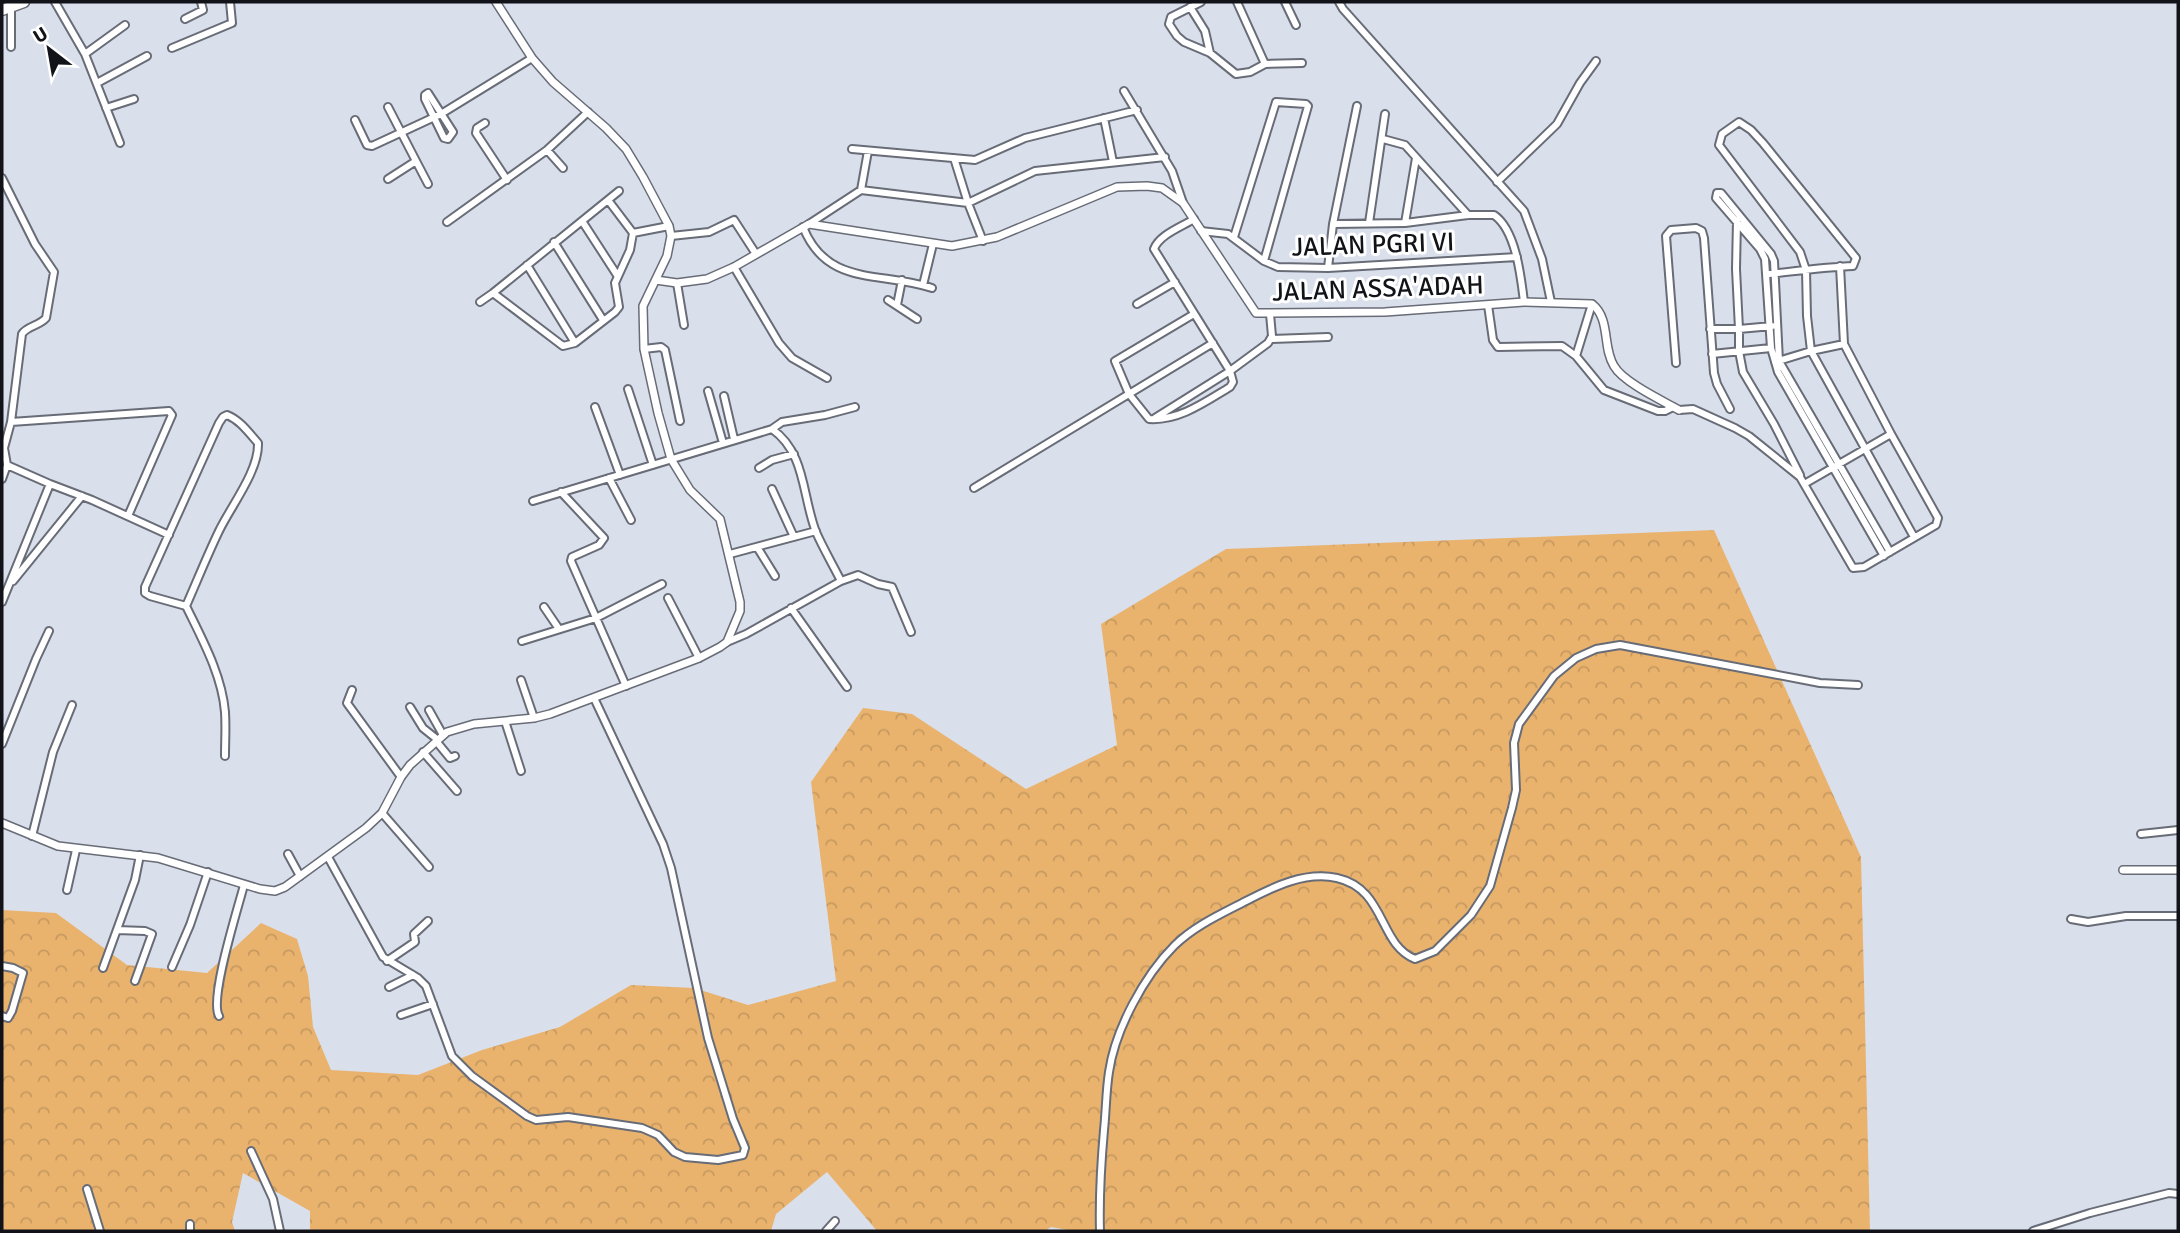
<svg xmlns="http://www.w3.org/2000/svg" width="2180" height="1233" font-family="Signika,sans-serif">
<defs>
<pattern id="forest-crowns" width="20" height="18" patternUnits="userSpaceOnUse" patternTransform="scale(1.75)"><rect width="20" height="18" fill="#e9b36e"/><path d="M2 6a3 3 0 1 1 6 0M12 15a3 3 0 1 1 6 0" fill="none" stroke="#c7995f"/></pattern>
</defs>
<rect width="100%" height="100%" fill="#dadfec"/>
<!-- forest -->
<path fill="url(#forest-crowns)" d="M1714,530L1861,857L1870,1231H1073L1051,1227L1045,1231H877L827,1172L776,1214L771,1231H310V1211L243,1173L232,1222L235,1231H2V910L56,913L127,965L207,973L261,923L297,939L308,976L313,1027L331,1070L418,1075L482,1050L560,1027L631,985L694,988L748,1005L836,981L811,782L863,708L912,714L1026,789L1117,745L1101,624L1226,549Z"/>
<g fill="none" stroke-linecap="round" stroke-linejoin="round">
<defs>
<path id="minor" d="M55,2L85,54L120,143
M1201,2L1171,17L1169,24L1177,36L1184,42L1210,53L1236,74L1250,72L1265,64L1302,63
M1237,2L1265,64
M1285,2L1296,25
M1339,2L1343,9L1524,211L1542,259L1551,302
M1190,7L1205,31L1210,53
M11,8V47
M185,19L203,10L201,2
M172,48L232,23L230,2
M85,54L125,25
M97,83L147,56
M1124,91L1172,171L1183,203
M428,93L453,132L448,139L444,138L425,99V95Z
M106,108L134,99
M1104,118L1113,162
M355,120L367,145L372,146L441,114L532,58
M485,123L477,128L476,133L507,180
M1383,139L1405,145L1468,215
M852,149L975,160L1025,138L1137,110
M547,150L563,168
M954,158L968,203L983,241
M416,161L428,184
M2,178L35,244L54,272L46,318C39,326 27,326 22,334L11,422
M388,179L416,161L388,107
M1497,182L1557,124L1580,83L1596,61
M861,190L868,151
M608,200L633,233L630,250L615,283L619,307L615,312L575,343L563,346L493,293L619,191
M582,221L617,275
M447,222L547,150L588,112
M1369,223L1385,114
M1405,223L1416,158
M809,224L861,190L968,203L1035,171L1165,157
M1333,224L1405,223L1468,215H1494C1516,230 1521,277 1524,302
M803,227C827,287 880,271 932,288
M1201,231L1228,234L1264,261L1278,267L1328,268L1517,257
M633,233L669,226
M671,236L709,232L734,220L756,254
M1234,237L1276,102L1306,104L1308,106L1264,261
M554,242L603,320
M527,265L575,343
M734,267L779,343L792,358L827,378
M1328,268L1333,224L1357,106
M1769,274C1797,271 1825,267 1853,266L1856,258L1763,143L1751,130L1739,122L1722,134L1719,145L1800,252L1806,270L1807,316L1811,351L1914,537
M677,283L684,325
M923,285L933,244
M888,300L917,319
M480,302L493,293
M1137,304L1175,282
M897,305L902,280
M1488,305L1493,340L1498,347L1562,346L1576,356L1604,390L1658,411H1665L1673,407
M1194,314L1115,361L1129,394L1149,419C1179,421 1205,402 1230,387L1233,382L1230,371L1154,249C1159,235 1181,227 1194,219
M1772,326L1739,329V351L1743,372L1774,424L1800,475
M1710,329H1739L1736,269L1737,220
M1272,339L1328,337
M644,349L661,347L665,350L680,421
M1712,354L1771,348
M1576,356L1592,304
M1775,362L1811,351L1844,344
M1676,363L1666,236L1671,230L1696,228L1702,231L1704,238L1714,373L1717,384L1730,409
M628,389L653,465
M708,391L723,443
M724,396L734,439
M595,407L620,475
M1679,410L1693,409L1735,428L1749,436L1800,477L1853,568L1864,567L1936,525L1938,518L1891,434L1844,344L1840,266
M227,415C240,420 249,433 258,443C259,471 231,506 219,531C207,556 197,581 186,606L150,596L145,593V587L219,423L223,417Z
M1155,418L1230,371L1268,343L1272,336L1270,314
M772,429L782,422L825,415L855,407
M759,468L772,460L794,454
M609,478L631,520
M2,479L7,465
M1806,483L1891,434
M974,488L1213,343
M772,489L794,537
M561,492L604,538L599,545L572,557L571,561L626,686
M533,501L772,429C806,453 802,496 816,532C823,548 833,565 841,581
M128,516L172,415L169,411L11,422L4,448L7,465L50,484L92,500L169,535
M757,547L775,576
M730,554L816,531
M1884,556L1778,372L1771,348L1765,259L1760,249L1716,198L1717,193H1721L1771,254L1774,261L1779,361L1890,552
M13,581L82,496
M668,598L699,658
M2,602L50,484
M186,606C202,639 222,675 225,712C226,727 225,741 225,756
M544,607L559,629
M791,608L847,687
M522,641L596,618L662,584
M727,642L746,634L841,581L858,575L878,584L892,587L911,632
M521,680L534,718
M352,690L347,703L401,777
M410,707L423,728L438,740
M429,710L443,735
M505,721L521,771
M436,741L450,758L455,756
M2,744L36,659L49,631
M423,752L457,791
M382,813L429,867
M2141,834L2178,830
M32,836L53,752L72,705
M288,854L300,876
M328,857L383,957L418,978L426,986L452,1056L472,1076L527,1116L536,1120L568,1117L642,1128L658,1135L674,1152L685,1157L718,1160L743,1155L745,1148L733,1119L708,1038L671,868L663,844L594,698
M67,890L76,850
M2071,919L2088,922L2126,916H2178
M117,930L145,931L152,934L135,981
M387,961L415,942L414,934L428,921
M2,966L13,968L23,973L12,1011L8,1018L2,1016
M172,967L190,925L208,872
M103,968L135,880L140,855
M389,987L413,975
M401,1015L433,1004
M219,1016C209,999 238,908 244,885
M251,1151L273,1199L280,1231
M87,1189L100,1231
M190,1224V1231
M826,1231L835,1221
M1100,1231C1099,1197 1101,1164 1104,1130C1106,1111 1106,1091 1109,1072C1115,1030 1144,976 1174,946C1194,926 1221,914 1246,901C1273,887 1305,871 1337,878C1386,889 1378,944 1415,959L1435,951L1471,915L1490,886L1512,808L1516,790L1514,743L1519,724L1554,676L1576,658L1596,649L1620,645L1820,683L1858,685
M2033,1231L2090,1213L2169,1193L2178,1194"/>
<path id="tertiary" d="M656,280L677,283L707,279L734,267L809,224L952,246L997,237L1117,187L1147,186L1162,188L1183,203L1256,313L1385,312L1524,302L1592,304C1611,319 1602,347 1614,366C1623,382 1663,401 1679,410
M2,823L58,846L158,858L260,889L275,891L285,887L366,828L382,813L401,777L410,765L447,732L474,724L534,718L550,714L699,658L720,647L727,642L740,611V602L720,519L690,490L671,459L658,413L644,349L643,306L667,256L671,236L669,226L643,177L626,149L606,128L553,82L532,58L496,2
M2123,870H2178"/>
<path id="trunk" d="M2,10L24,2"/>
</defs>
<!-- minor casing -->
<use href="#minor" stroke="#686c77" stroke-width="10"/>
<!-- tertiary casing -->
<use href="#tertiary" stroke="#686c77" stroke-width="10"/>
<!-- trunk casing -->
<use href="#trunk" stroke="#686c77" stroke-width="13"/>
<!-- minor -->
<use href="#minor" stroke="#fff" stroke-width="6"/>
<!-- tertiary -->
<use href="#tertiary" stroke="#fff" stroke-width="7"/>
<!-- trunk -->
<use href="#trunk" stroke="#fff" stroke-width="10"/>
</g>
<g text-anchor="middle" stroke-width="6" stroke-linejoin="round" paint-order="stroke">
<!-- street labels -->
<g font-size="26" fill="#111318" stroke="#fff">
<text transform="translate(1373 244) rotate(-2)" y="9">JALAN PGRI VI</text>
<text transform="translate(1378 288) rotate(-2)" y="9">JALAN ASSA'ADAH</text>
</g>
</g>
<!-- border -->
<rect width="2180" height="1233" fill="none" stroke="#111318" stroke-width="7"/>
<!-- north arrow -->
<g transform="translate(49 49) rotate(329)" stroke="#ffffff" stroke-width="5" paint-order="stroke">
<path d="M0-5L12 26L0 18L-12 26Z" fill="#111318"/>
<text y="-10" font-size="19" font-weight="bold" text-anchor="middle" fill="#111318">U</text>
</g>
</svg>
